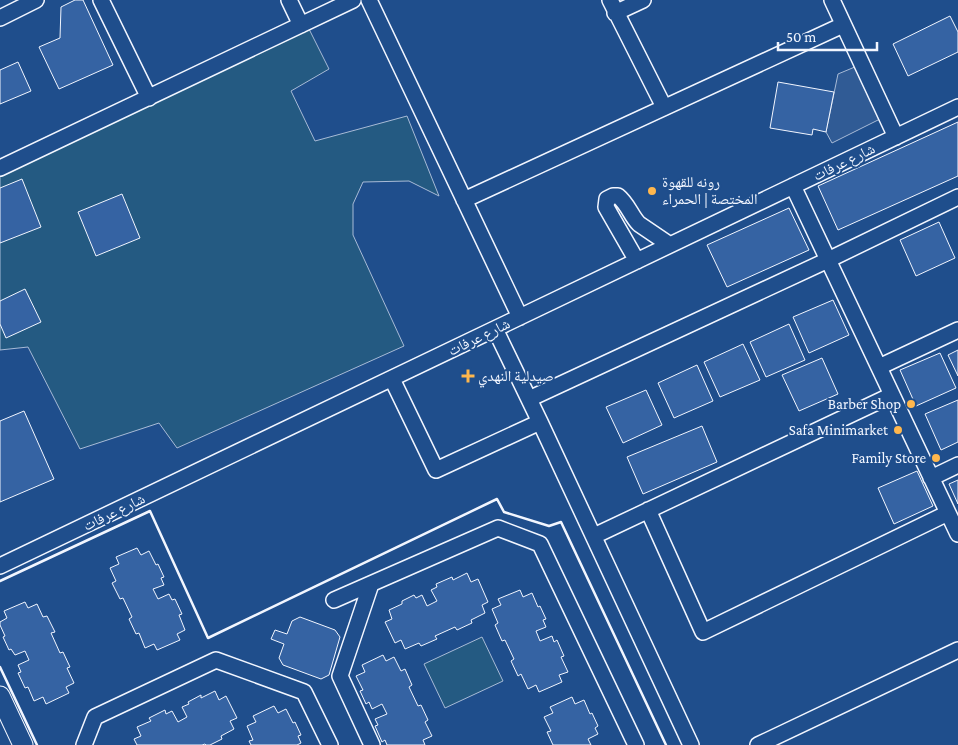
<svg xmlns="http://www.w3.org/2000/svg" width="958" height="745" font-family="'Crimson Pro','Noto Naskh Arabic',serif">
<rect width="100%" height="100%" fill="#1f4e8c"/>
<!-- green -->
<path fill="#245a82" stroke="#a8bbd7" d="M306,23L329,69L291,91L315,141L407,116L439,196L409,181L363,182L353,204V235L404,346L177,448L159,423L80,449L28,347L0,350V173Z
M482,637L503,681L445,708L424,664Z"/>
<!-- parking -->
<path fill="#305b95" stroke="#a8bbd7" d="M862,64L886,116L832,143L826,132L838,74Z"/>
<!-- building -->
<path fill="#3563a3" stroke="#f2f6ff" d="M75,0H83L113,65L59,89L39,47L60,38L61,7Z
M950,16L958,32V52L908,76L893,44Z
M18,62L31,91L0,104V70Z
M778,82L834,92L826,132L813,129L812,135L770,128Z
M958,122V176L838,230L818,186Z
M22,179L41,227L0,243V188Z
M122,194L140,238L96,256L78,212Z
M789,208L809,250L727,287L707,245Z
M939,222L955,258L916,276L900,240Z
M25,289L41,322L6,338L0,324V301Z
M833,300L849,335L809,353L793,317Z
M789,324L805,360L766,377L750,342Z
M743,344L760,380L720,397L704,362Z
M958,350V376L948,355Z
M940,353L956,388L916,406L900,370Z
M822,358L838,394L799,411L782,375Z
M697,365L713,401L674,418L658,383Z
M646,390L662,425L623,443L606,407Z
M958,400V442L941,450L925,414Z
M24,411L54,479L0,502V421Z
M702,426L717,462L643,494L627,457Z
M917,471L933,506L894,524L878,488Z
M958,480V504L949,484Z
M137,548L141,555L149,551L156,565L158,564L164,577L161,578L164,585L153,589L158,599L169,594L172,600L175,599L182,614L179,615L185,630L177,634L180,640L157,650L154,644L145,648L139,633L136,634L129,619L132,617L123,598L120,599L112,583L116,581L110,568L119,564L116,557Z
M467,573L471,582L478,579L488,602L482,605L485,613L471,620L472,623L457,630L455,627L435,636L437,639L421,646L419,643L405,649L401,640L395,643L385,622L392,619L389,610L402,604V601L414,595L416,598L422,595L427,606L437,601L431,590L437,587L436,584L452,577L453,580Z
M520,590L523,597L532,593L538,607L540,606L546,619L543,620L546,627L536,631L540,641L552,636L554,642L557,640L564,656L561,657L568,672L559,675L562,682L539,692L536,685L528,689L521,674L518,676L511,661L514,659L505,640L502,641L495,625L498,623L492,609L501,605L498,599Z
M25,602L28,608L37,604L43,617L47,616L55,632L51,633L60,653L63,652L70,667L67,668L74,683L66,687L69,693L46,704L43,697L34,701L28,687L25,688L18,673L21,672L18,665L29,660L25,651L15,655L11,649L9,650L3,637L5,636L0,625V622L7,618L4,611Z
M300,617L335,630L340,637L329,675L321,679L283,665L279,658L284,644L271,639L275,630L287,634L292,621Z
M383,655L386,661L394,657L401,671L405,669L412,685L409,687L418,706L421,705L428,720L425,722L432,736L423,740L425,745H387L385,740L382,742L375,726L378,725L375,719L387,714L382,704L372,709L369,702L366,704L360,691L363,690L356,676L365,672L362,665Z
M215,691L219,700L226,696L237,718L230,721L234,729L221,736L222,739L210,745H206L205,744L202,745H137L134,739L141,736L137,727L151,721L149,718L165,710L166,714L172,711L178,722L187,717L182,707L189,704L188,702L201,695V698Z
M572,697L575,704L584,700L590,714L592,713L598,726L595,728L598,734L588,739L591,745H553L547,732L551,731L544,717L553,713L550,707Z
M274,706L278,713L286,709L293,723L295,722L301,735L298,736L301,743L297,745H251L249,741L253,740L247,726L256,722L253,716Z"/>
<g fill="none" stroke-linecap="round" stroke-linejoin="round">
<defs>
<path id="minor" d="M101,0L149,98
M289,0L301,25
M369,0L520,317
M610,0L664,107
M832,0L896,137
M615,13L643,0
M0,18L36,0
M0,168L353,0
M793,186L958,534
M464,200L843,25
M637,261L606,207L607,199L613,196H618C628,204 631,216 639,224L670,245
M495,329L540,422L691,745
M879,367L958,330
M392,379L436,470L540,422
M529,399L828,260L958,197
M931,478L958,465
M648,510L703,632L948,513
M594,536L892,395
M0,566L958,107
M371,584L340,676L372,745
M334,600L498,528L540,544L636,745
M84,745L95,717L216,660L304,692L330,745
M758,745L958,650"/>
<path id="major" d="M0,696L23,745"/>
</defs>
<!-- minor casing -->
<use href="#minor" stroke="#f2f6ff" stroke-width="18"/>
<!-- major casing -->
<use href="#major" stroke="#f2f6ff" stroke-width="21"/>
<!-- minor -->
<use href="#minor" stroke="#1f4e8c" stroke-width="15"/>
<!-- major -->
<use href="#major" stroke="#1f4e8c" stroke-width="19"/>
<!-- wall -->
<path stroke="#f2f6ff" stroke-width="2.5" d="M0,581L150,511L208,638L497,499L504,512L549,526L561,522L666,745
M0,667L37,745"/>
</g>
<!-- markers -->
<g fill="#ffb74d" stroke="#1f4e8c" stroke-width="2">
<circle cx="652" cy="191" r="5"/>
<path d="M465.5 368.5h5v5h5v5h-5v5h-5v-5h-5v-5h5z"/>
<circle cx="911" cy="404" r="5"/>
<circle cx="898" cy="430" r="5"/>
<circle cx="936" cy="458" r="5"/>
</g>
<g text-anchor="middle" stroke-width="4" stroke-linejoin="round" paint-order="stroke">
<!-- street labels -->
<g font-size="15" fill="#f2f6ff" stroke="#1f4e8c">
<text transform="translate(844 162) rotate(-26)" y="5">شارع عرفات</text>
<text transform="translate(479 337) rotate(-26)" y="5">شارع عرفات</text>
<text transform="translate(114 512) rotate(-26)" y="5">شارع عرفات</text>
</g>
<!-- poi labels -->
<g font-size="15" fill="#f2f6ff" stroke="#1f4e8c" text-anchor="end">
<text x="662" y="187" text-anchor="start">رونه للقهوة<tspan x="662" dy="17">المختصة | الحمراء</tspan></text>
<text x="478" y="381" text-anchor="start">صيدلية النهدي</text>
<text x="901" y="409">Barber Shop</text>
<text x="888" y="435">Safa Minimarket</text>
<text x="926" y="463">Family Store</text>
</g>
</g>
<!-- scale -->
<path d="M778 42v8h99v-8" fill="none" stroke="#f2f6ff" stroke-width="2.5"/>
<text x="786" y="42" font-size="15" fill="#f2f6ff" stroke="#1f4e8c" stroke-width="4" paint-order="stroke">50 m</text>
</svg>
